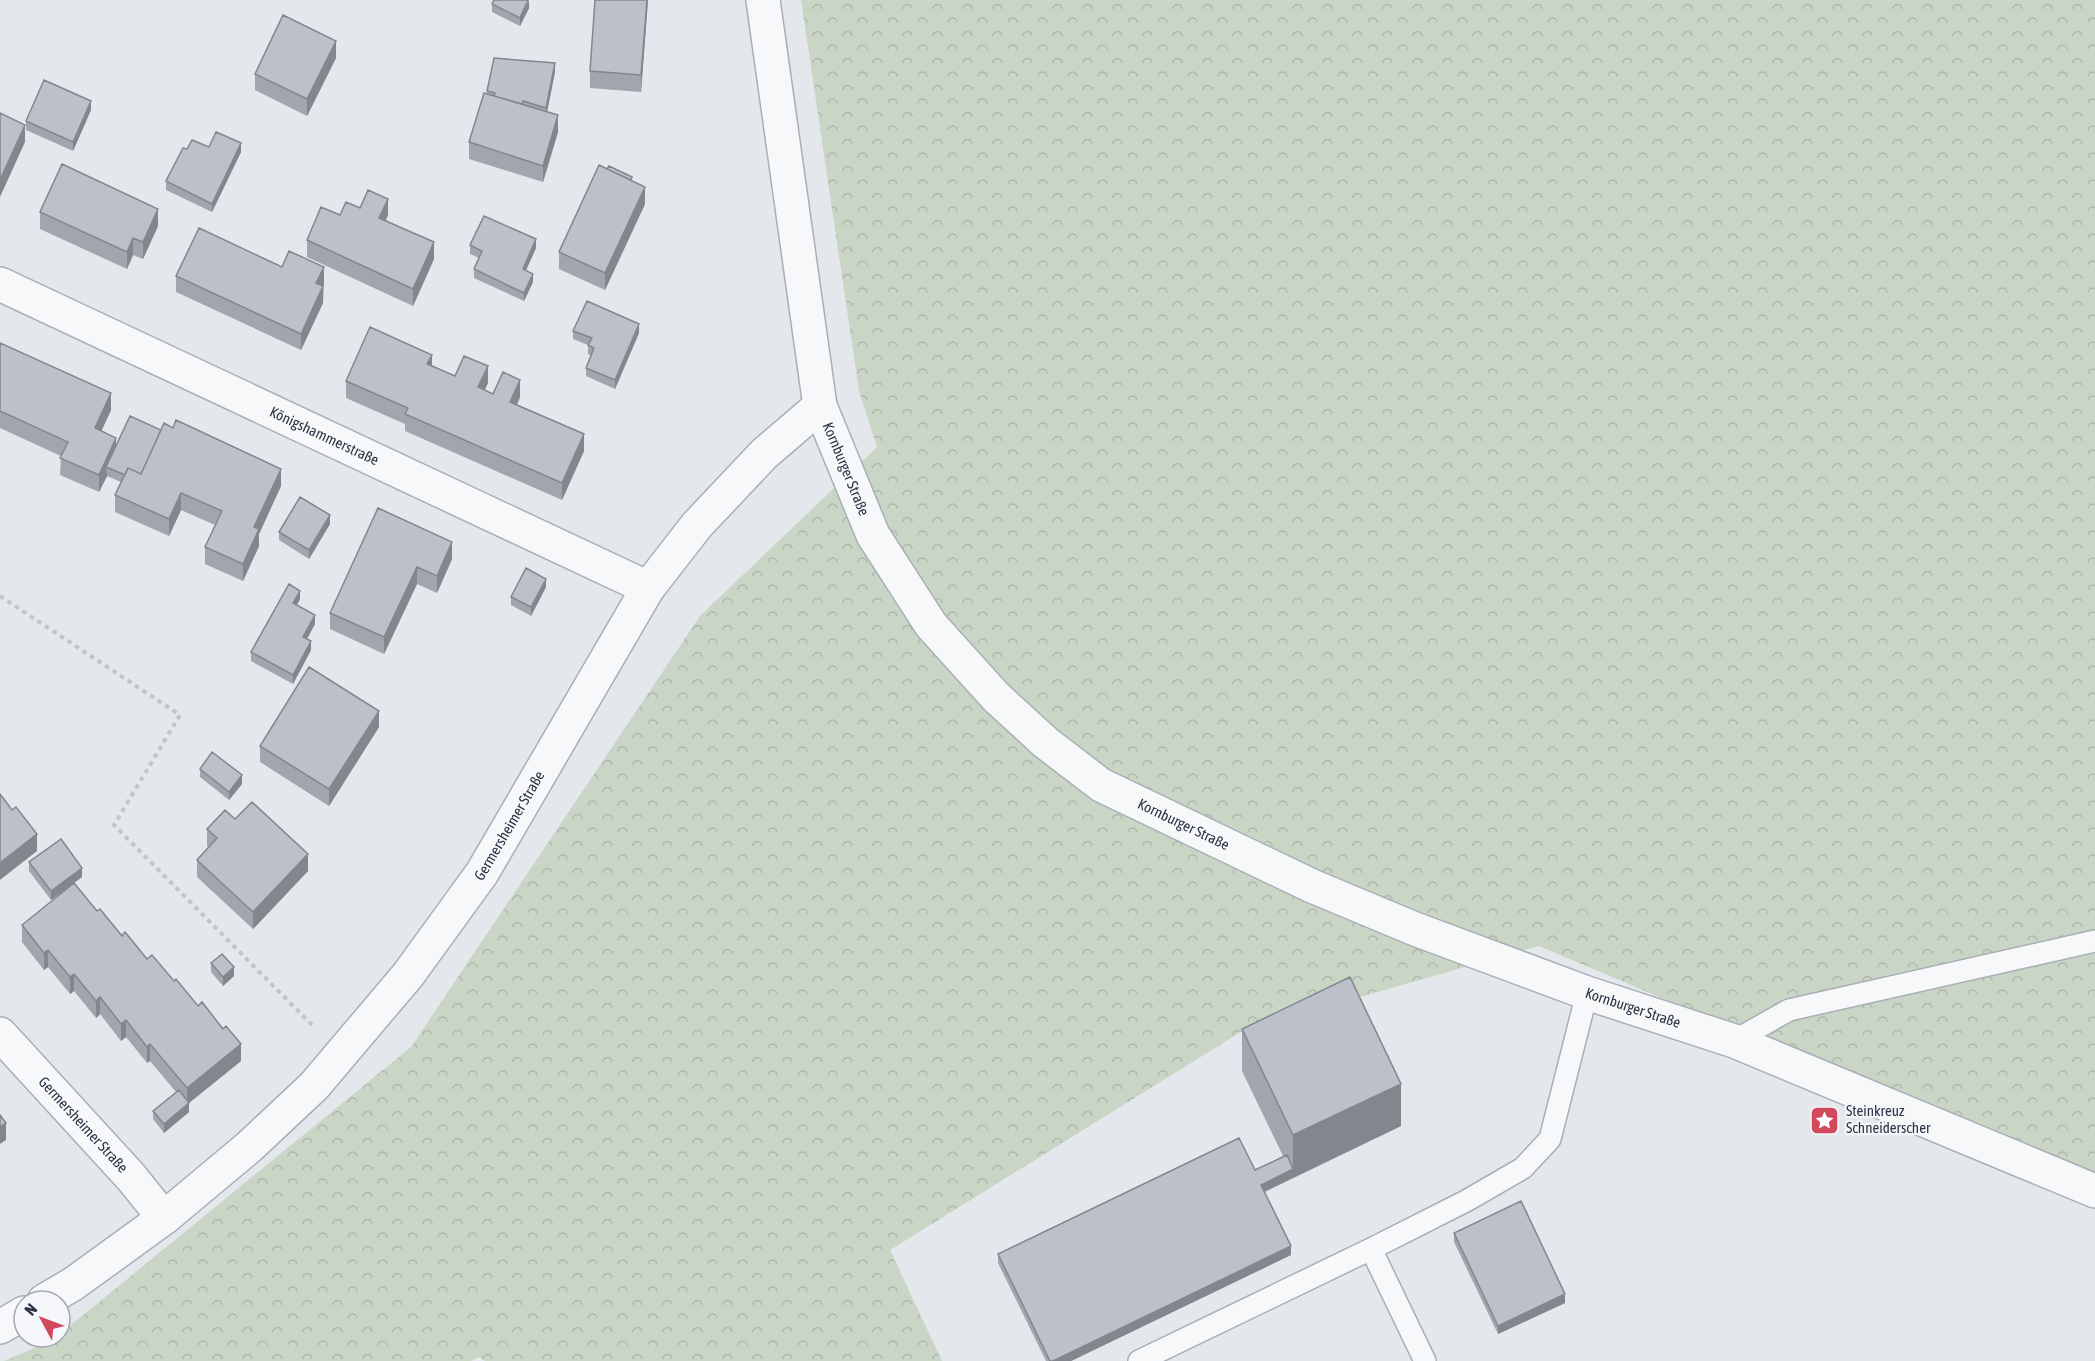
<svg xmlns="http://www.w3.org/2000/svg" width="2095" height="1361" font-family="'Asap Condensed',sans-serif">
<defs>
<pattern id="forest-crowns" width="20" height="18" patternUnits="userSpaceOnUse" patternTransform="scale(1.5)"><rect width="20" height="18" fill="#c9d6c5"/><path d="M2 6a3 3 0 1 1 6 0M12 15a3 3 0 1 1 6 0" fill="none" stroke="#adb8ab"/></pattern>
</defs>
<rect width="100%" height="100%" fill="#e4e7ec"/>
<!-- forest -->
<path fill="url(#forest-crowns)" d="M801,0H2095V1182L1539,946L1244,1030L890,1250L942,1361H485L479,1357L471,1361H4L60,1337V1334L411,1047L700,616L877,447L859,391Z"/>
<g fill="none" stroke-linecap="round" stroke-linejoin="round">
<defs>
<path id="service" d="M1734,1041L1789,1010L2095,941
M1371,1249L1425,1361
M1139,1361L1371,1249L1466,1201L1523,1168L1550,1139L1587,993"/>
<g id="minor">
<path id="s1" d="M763,0L820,406L873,535L931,625L996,697L1045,742L1101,785L1312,886L1415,929L1587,993L1734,1041L2095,1191"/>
<path id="s2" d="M0,284L648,588"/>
<path id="s3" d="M0,1034L131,1177L164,1218"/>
<path id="s4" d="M44,1301L73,1284L164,1218L249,1147L314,1086L408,975L482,873L648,588L697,525L764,454L820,406"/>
<path d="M0,1327L24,1313"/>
</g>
</defs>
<!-- service casing -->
<use href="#service" stroke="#a9aeb7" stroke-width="24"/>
<!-- minor casing -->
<use href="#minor" stroke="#a9aeb7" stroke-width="36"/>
<!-- path -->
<path stroke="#c2c5cb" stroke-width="4" stroke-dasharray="4.5 4.5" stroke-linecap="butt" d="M0,596L180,715L114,825L315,1028"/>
<!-- service -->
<use href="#service" stroke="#f7f8fa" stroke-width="21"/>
<!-- minor -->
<use href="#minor" stroke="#f7f8fa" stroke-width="33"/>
</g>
<!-- wall -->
<path fill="#a1a5ae" d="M648,0L641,92L590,88V71Z
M492,4L529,8L520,26L492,12Z
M336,58L307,116L255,90V74Z
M555,72L547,112L558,132L543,182L469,159V142L487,94V91Z
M91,110L73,151L26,130V121Z
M209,147L241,152L212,212L166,190V181L187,149Z
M632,181L645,204L605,290L559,269V252Z
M360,208L388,215L386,220L434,259L413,306L307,257V240L340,215Z
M40,212L158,226L143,259L133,255L127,269L40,229Z
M470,245L536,248L526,270L533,282L524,301L474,278V269L479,258L470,254Z
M282,267L324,284L323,303L301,350L176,292V276Z
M573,331L639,333L615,389L586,376V368L591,356L588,354V345L573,339Z
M0,343L111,410L101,431L116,446L281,486L259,534V546L243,581L205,564V547L215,525L181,510L169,536L115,512V495L121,482L107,476L99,492L60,475L61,456L0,428Z
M432,365L455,376L488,383L484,390L493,394L520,397L517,405L584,451L562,500L405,431V424L346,398V381Z
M378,508L452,559L437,593L417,584L384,654L330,629V613Z
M330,524L309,559L279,540V532Z
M546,587L531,616L511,605V597Z
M300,599L297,605L315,624L307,639L311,650L293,684L251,661V652Z
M379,727L329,806L260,762V746Z
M200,769L242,784L229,800L200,777Z
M235,819L308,871L253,929L197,877V860L209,847L207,846V829Z
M29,862L82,877L74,883L97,911L147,959L241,1061L189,1103V1112L164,1133L153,1119V1111L176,1092L150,1061L147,1063L126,1037L121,1041L100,1014L96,1018L74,991L70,994L48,967L44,970L22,942V925L72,885L51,900L29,871Z
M211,963L234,976L223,986L211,972Z
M1242,1029L1401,1126L1265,1192L1291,1255L1071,1361H1046L998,1263V1254L1255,1170L1283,1156L1242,1071Z
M1454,1233L1565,1303L1498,1334L1454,1242Z"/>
<!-- shaded-wall -->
<path fill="#83868d" d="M529,0V8L520,26V18Z
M647,0H648L641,92V75Z
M336,41V58L307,116V99Z
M555,63V72L546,117V108Z
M91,101V110L73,151V142Z
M558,115V132L543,182V166Z
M25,125V142L0,197V180Z
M241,143V152L212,212V204Z
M645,187V204L605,290V273Z
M388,199V215L379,234V218Z
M158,209V226L143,259V242Z
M133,238V255L127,269V252Z
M536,239V248L523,277V269Z
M434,242V259L413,306V289Z
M324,267V284L316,300V283Z
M533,274V282L524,301V293Z
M323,286V303L301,350V334Z
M639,324V333L615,389V380Z
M432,355V371L427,364Z
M488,366V383L478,404V387Z
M520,380V397L510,419V402Z
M111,393V410L95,445V428Z
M584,434V451L562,500V483Z
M116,438V455L106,467L107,476L99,492V475Z
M281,469V486L259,534V546L243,581V564L254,527Z
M181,493V510L169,536V519Z
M330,515V524L309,559V550Z
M452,542V559L437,593V576Z
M417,567V584L384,654V637Z
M546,579V587L531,616V607Z
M300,591V599L293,612V603Z
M315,615V624L303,646V637Z
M311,641V650L293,684V675Z
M379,711V727L329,806V789Z
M242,775V784L229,800V792Z
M37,834V851L0,880V863Z
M308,854V871L253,929V912Z
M82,868V877L51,900V891Z
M48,950V967L44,970V953Z
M234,967V976L223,986V977Z
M74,974V991L70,994V977Z
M100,997V1014L96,1018V1001Z
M126,1020V1037L121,1041V1024Z
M150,1044V1061L147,1063V1047Z
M241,1044V1061L189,1103V1112L164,1133V1124L187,1105V1088Z
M1401,1084V1126L1261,1193V1185L1293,1169V1135Z
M6,1123V1140L0,1144V1127Z
M1291,1246V1255L1071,1361H1053Z
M1565,1294V1303L1498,1334V1326Z"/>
<!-- building -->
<path fill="#bbc0ca" stroke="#83868d" stroke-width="1.5" d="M494,0H528L520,18L492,4Z
M595,0H647L641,75L590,71Z
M283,15L336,41L307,99L255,74Z
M494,58L555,63L546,108L523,101L522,104L494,96L495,93L487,91Z
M44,80L91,101L73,142L26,121Z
M484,93L558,115L543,166L469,142Z
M0,113L25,125L0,180Z
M216,132L241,143L212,204L166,181L183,148L187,149L192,140L209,147Z
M62,164L158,209L143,242L133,238L127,252L40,212Z
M599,165L645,187L605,273L559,252Z
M609,166L632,177L631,180L607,169Z
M368,190L388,199L379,218L434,242L413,289L307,240L321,207L340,215L346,202L360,208Z
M484,216L536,239L523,269L533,274L524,293L474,269L482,251L470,245Z
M199,228L282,267L289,251L324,267L316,283L323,286L301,334L176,276Z
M587,301L639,324L615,380L586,368L594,348L588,345L592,338L573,331Z
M370,327L432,355L427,364L455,376L464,356L488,366L478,387L493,394L503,372L520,380L510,402L584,434L562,483L405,414L408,408L346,381Z
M0,343L111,393L95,428L116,438L99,475L60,458L68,442L0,411Z
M130,416L161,430L141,474L128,468L125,475L106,467Z
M176,420L281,469L254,527L259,529L243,564L205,547L222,511L181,493L169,519L115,495L128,468L141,474L164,423L173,428Z
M300,497L330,515L309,550L279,532Z
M378,508L452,542L437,576L417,567L384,637L330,613Z
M526,568L546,579L531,607L511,597Z
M289,584L300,591L293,603L315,615L303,637L311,641L293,675L251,652Z
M309,667L379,711L329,789L260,746Z
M212,752L242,775L229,792L200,769Z
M0,794L12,810L16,807L37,834L0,863Z
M252,802L308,854L253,912L197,860L217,838L207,829L225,810L235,819Z
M61,839L82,868L51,891L29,862Z
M74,883L97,911L100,909L122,936L125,932L147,959L152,955L174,981L176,979L198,1006L202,1002L223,1029L226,1026L241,1044L187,1088L150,1044L147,1047L126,1020L121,1024L100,997L96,1001L74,974L70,977L48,950L44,953L22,925Z
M222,954L234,967L223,977L211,963Z
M1350,977L1401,1084L1293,1135L1242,1029Z
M179,1090L189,1103L164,1124L153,1111Z
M0,1115L6,1123L0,1127Z
M1239,1138L1255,1170L1287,1155L1293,1169L1261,1185L1291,1246L1053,1361H1050L998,1254Z
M1521,1201L1565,1294L1498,1326L1454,1233Z"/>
<!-- icons -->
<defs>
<symbol id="sight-square" viewBox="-11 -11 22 22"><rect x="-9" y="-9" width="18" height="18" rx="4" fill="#d1495b" stroke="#f4f6f9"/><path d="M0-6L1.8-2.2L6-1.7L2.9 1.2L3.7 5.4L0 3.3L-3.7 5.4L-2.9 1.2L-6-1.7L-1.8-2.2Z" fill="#fff"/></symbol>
</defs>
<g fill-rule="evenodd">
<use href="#sight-square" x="1808" y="1104" width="33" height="33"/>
</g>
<g text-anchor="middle" stroke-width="4.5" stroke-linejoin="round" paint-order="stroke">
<!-- street labels -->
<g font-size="15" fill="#2b3445" stroke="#f4f6f9">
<text dy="5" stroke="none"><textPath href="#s2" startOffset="358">Königshammerstraße</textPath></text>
<text dy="5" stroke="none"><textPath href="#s1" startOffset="478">Kornburger Straße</textPath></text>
<text dy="5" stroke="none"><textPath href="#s1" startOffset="982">Kornburger Straße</textPath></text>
<text dy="5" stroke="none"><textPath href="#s4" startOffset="672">Germersheimer Straße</textPath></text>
<text dy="5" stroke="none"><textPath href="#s1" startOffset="1468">Kornburger Straße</textPath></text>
<text dy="5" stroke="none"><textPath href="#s3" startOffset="123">Germersheimer Straße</textPath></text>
</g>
<!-- poi labels -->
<g font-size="15" fill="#2b3445" stroke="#f4f6f9" text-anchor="start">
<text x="1846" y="1116">Steinkreuz<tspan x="1846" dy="17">Schneiderscher</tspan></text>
</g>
</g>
<!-- north arrow -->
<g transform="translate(42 1319) rotate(311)"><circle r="28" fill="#f4f6f9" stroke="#a4a8b1" stroke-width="1.5"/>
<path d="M0-4.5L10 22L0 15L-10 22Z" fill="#d1495b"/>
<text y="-9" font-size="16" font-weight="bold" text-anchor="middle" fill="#2b3445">N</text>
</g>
</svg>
